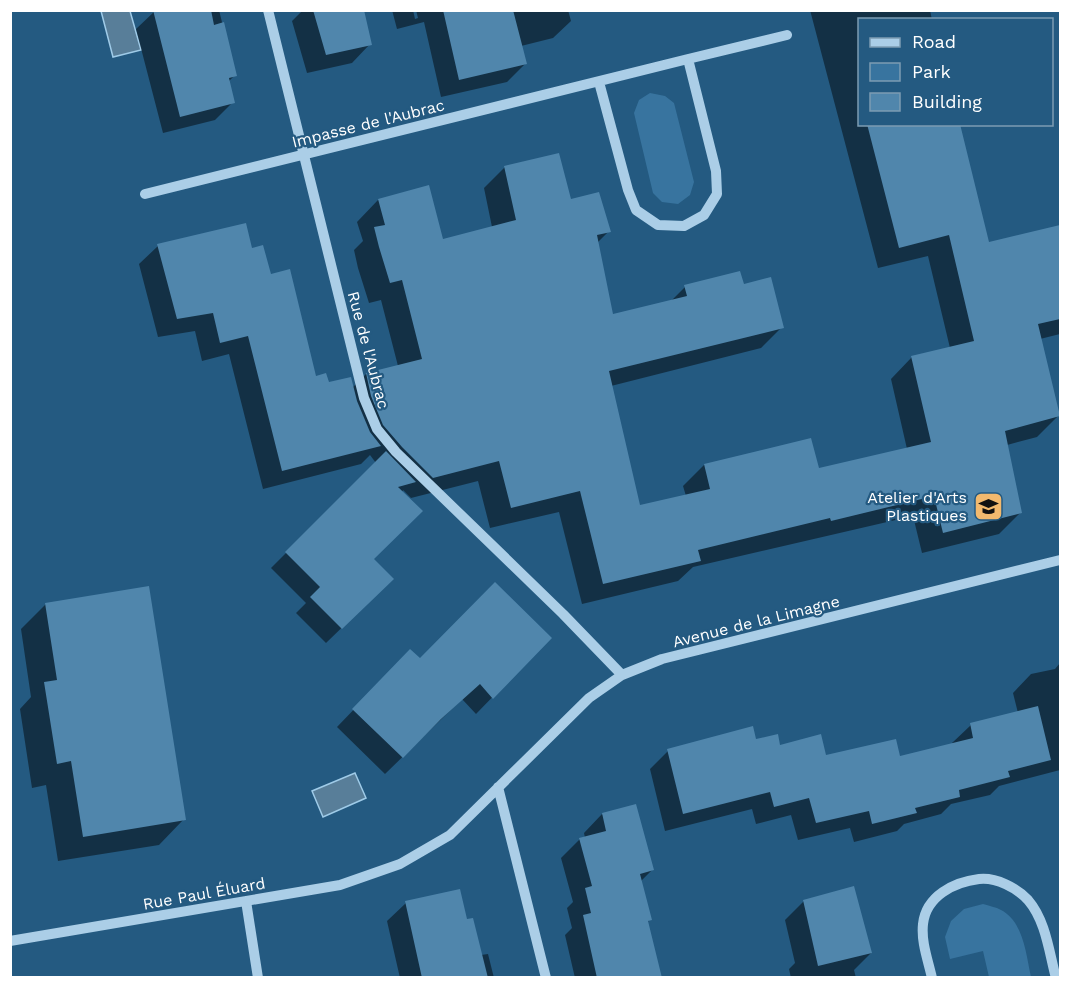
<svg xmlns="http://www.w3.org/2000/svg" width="1071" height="988" font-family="'Work Sans',sans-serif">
<rect width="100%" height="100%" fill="#245a81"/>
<!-- green -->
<path fill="#38749f" d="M650,93L665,96L674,103L694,182L690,195L678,204L662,202L653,193L634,113L639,100Z
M983,904C989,906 996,907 1001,910C1024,922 1026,955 1031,977H989L983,951L950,959L945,937L951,921L964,909Z"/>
<!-- water -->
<path fill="#587e99" stroke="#9fcbe8" stroke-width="1.5" d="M101,11H130L141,50L113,57Z
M355,773L366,798L323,817L312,791Z"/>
<!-- shadow -->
<path fill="#0007" d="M219,10L235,75L228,82L233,102L215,120L163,133L136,29L156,10Z
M303,10H362L370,44L352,63L307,73L292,21Z
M392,10H413L415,19L418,18L416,10H568L571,21L553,38L521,46L525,64L507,82L441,97L424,22L397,29Z
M810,10H930L932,20H860V124H958L988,244L1060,226V334L1040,339L1058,416L1037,437L1007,445L1020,513L999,534L922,553L913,516L693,567L678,581L582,604L559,512L490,528L478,481L411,498L403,490L372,560L392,579L326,643L296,613L306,603L271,568L376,463L370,455L361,464L263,489L229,354L202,361L195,331L158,337L139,264L158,246L251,249L270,275L315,378L328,384L352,388L366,374L398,366L381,300L369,303L358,268L354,250L363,241L357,222L378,200L428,187L442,241L492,227L484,188L505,167L570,200L609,231L597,243L612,316L670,302L685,287L743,285L782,327L761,348L611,386L639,507L686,496L683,486L704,465L818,470L907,449L891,379L912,357L950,348L928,256L878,268Z
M46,604L184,819L159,845L58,861L46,785L32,788L20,709L31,697L21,629Z
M550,638L476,714L462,699L385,774L337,727L410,651L420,660Z
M1060,663V770L999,786L990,795L951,804L941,814L904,824L897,831L854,842L850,828L798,840L791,815L756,824L752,809L665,831L650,769L668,751L755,741L825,757H899L953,745L952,743L971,725L1018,713L1013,693L1031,674L1055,669Z
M602,814L652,870L640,882L650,919L647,923L660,978H575L565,935L572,928L567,908L573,902L561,858L580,839L585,838L584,833Z
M804,901L871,953L854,970L856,978H791L789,969L795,963L785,920Z
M406,903L466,921L481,955L488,954L494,978H400L387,921Z"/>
<!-- building -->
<path fill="#5086ac" d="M153,10H211L214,25L224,22L237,76L229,78L235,103L180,117Z
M313,10H364L372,45L326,55Z
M443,10H513L527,64L459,80Z
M867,124H960L989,242L1060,225V319L1038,324L1060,416L1005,431L1022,513L943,533L934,496L831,521L830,518L698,550L701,561L603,584L580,491L511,508L499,461L433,478L402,447L383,425L371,396L366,373L422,359L402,280L390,283L379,247L374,227L385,225L378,199L429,185L443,239L516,220L504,166L559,153L571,199L599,192L611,232L597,235L613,314L687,296L684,285L740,271L744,284L771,277L784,328L609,371L640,505L710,489L704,464L811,438L819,468L931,442L911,356L974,341L949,235L899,248Z
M246,223L252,248L263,245L271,274L290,269L316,376L326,373L329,382L351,377L357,401L370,432L381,446L282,471L248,336L220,343L213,313L177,319L157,244Z
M386,451L416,482L398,487L423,511L374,559L394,579L342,629L310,597L320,587L285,552Z
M495,582L552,638L493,699L480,684L441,719L403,758L352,709L410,649L420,658Z
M149,586L186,820L83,837L71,761L57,764L44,682L57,680L45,603Z
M1038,706L1051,760L1008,771L1010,777L959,790L960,797L915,808L917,813L872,824L869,811L816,823L809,798L774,807L770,792L683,814L667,749L753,726L756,739L778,734L780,745L821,734L826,755L896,739L900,756L973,738L970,723Z
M636,804L654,870L640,874L652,920L648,921L662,978H597L583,915L591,913L585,888L592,886L579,838L606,831L602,813Z
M854,886L872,953L818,966L803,900Z
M460,889L467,919L473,918L488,978H422L405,901Z"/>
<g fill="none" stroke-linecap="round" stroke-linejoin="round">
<!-- minor -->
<path stroke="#abcee7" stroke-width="10" d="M268,10L364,398L377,429L396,452L563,614L622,675
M688,59L787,35
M145,194L688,59L716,171L717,194L704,215L684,226L658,225L636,210L628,190L599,82
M498,787L546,978
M246,901L258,978
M10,941L340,885L400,864L450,835L589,698L622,675L662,659L1060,560
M932,978C928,960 921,942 923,924C926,896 954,882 979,879C996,877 1017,888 1028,900C1046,921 1049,952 1056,978"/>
</g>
<!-- icons -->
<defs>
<symbol id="school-square" viewBox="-11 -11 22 22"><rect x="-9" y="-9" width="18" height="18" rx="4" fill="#f2b96e" stroke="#245a81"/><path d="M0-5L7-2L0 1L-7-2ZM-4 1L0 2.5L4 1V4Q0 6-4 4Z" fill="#111"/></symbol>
</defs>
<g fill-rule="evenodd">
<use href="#school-square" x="972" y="490" width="33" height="33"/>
</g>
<g text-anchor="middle" stroke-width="4.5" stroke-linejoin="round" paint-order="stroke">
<!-- street labels -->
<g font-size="16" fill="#fff" stroke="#245a81">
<text transform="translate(368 123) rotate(-14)" y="6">Impasse de l'Aubrac</text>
<text transform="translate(369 350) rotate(75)" y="6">Rue de l'Aubrac</text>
<text transform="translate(756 621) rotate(-14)" y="6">Avenue de la Limagne</text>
<text transform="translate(204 893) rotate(-10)" y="6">Rue Paul Éluard</text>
</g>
<!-- poi labels -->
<g font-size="16" fill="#fff" stroke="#245a81" text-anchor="end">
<text x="967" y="503">Atelier d'Arts<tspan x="967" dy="18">Plastiques</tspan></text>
</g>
</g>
<!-- border -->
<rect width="1071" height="988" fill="none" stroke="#ffffff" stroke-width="24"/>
<!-- legend -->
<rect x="858" y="18" width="195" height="108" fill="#245a81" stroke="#7c9cb3" stroke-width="1.5"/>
<rect x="870" y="38" width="30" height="9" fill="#abcee7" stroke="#7c9cb3" stroke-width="1.5"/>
<text x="912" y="48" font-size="18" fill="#ffffff">Road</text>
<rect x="870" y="63" width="30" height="18" fill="#38749f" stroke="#7c9cb3" stroke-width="1.5"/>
<text x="912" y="78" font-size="18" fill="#ffffff">Park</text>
<rect x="870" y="93" width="30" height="18" fill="#5086ac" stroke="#7c9cb3" stroke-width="1.5"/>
<text x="912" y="108" font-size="18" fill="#ffffff">Building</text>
</svg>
